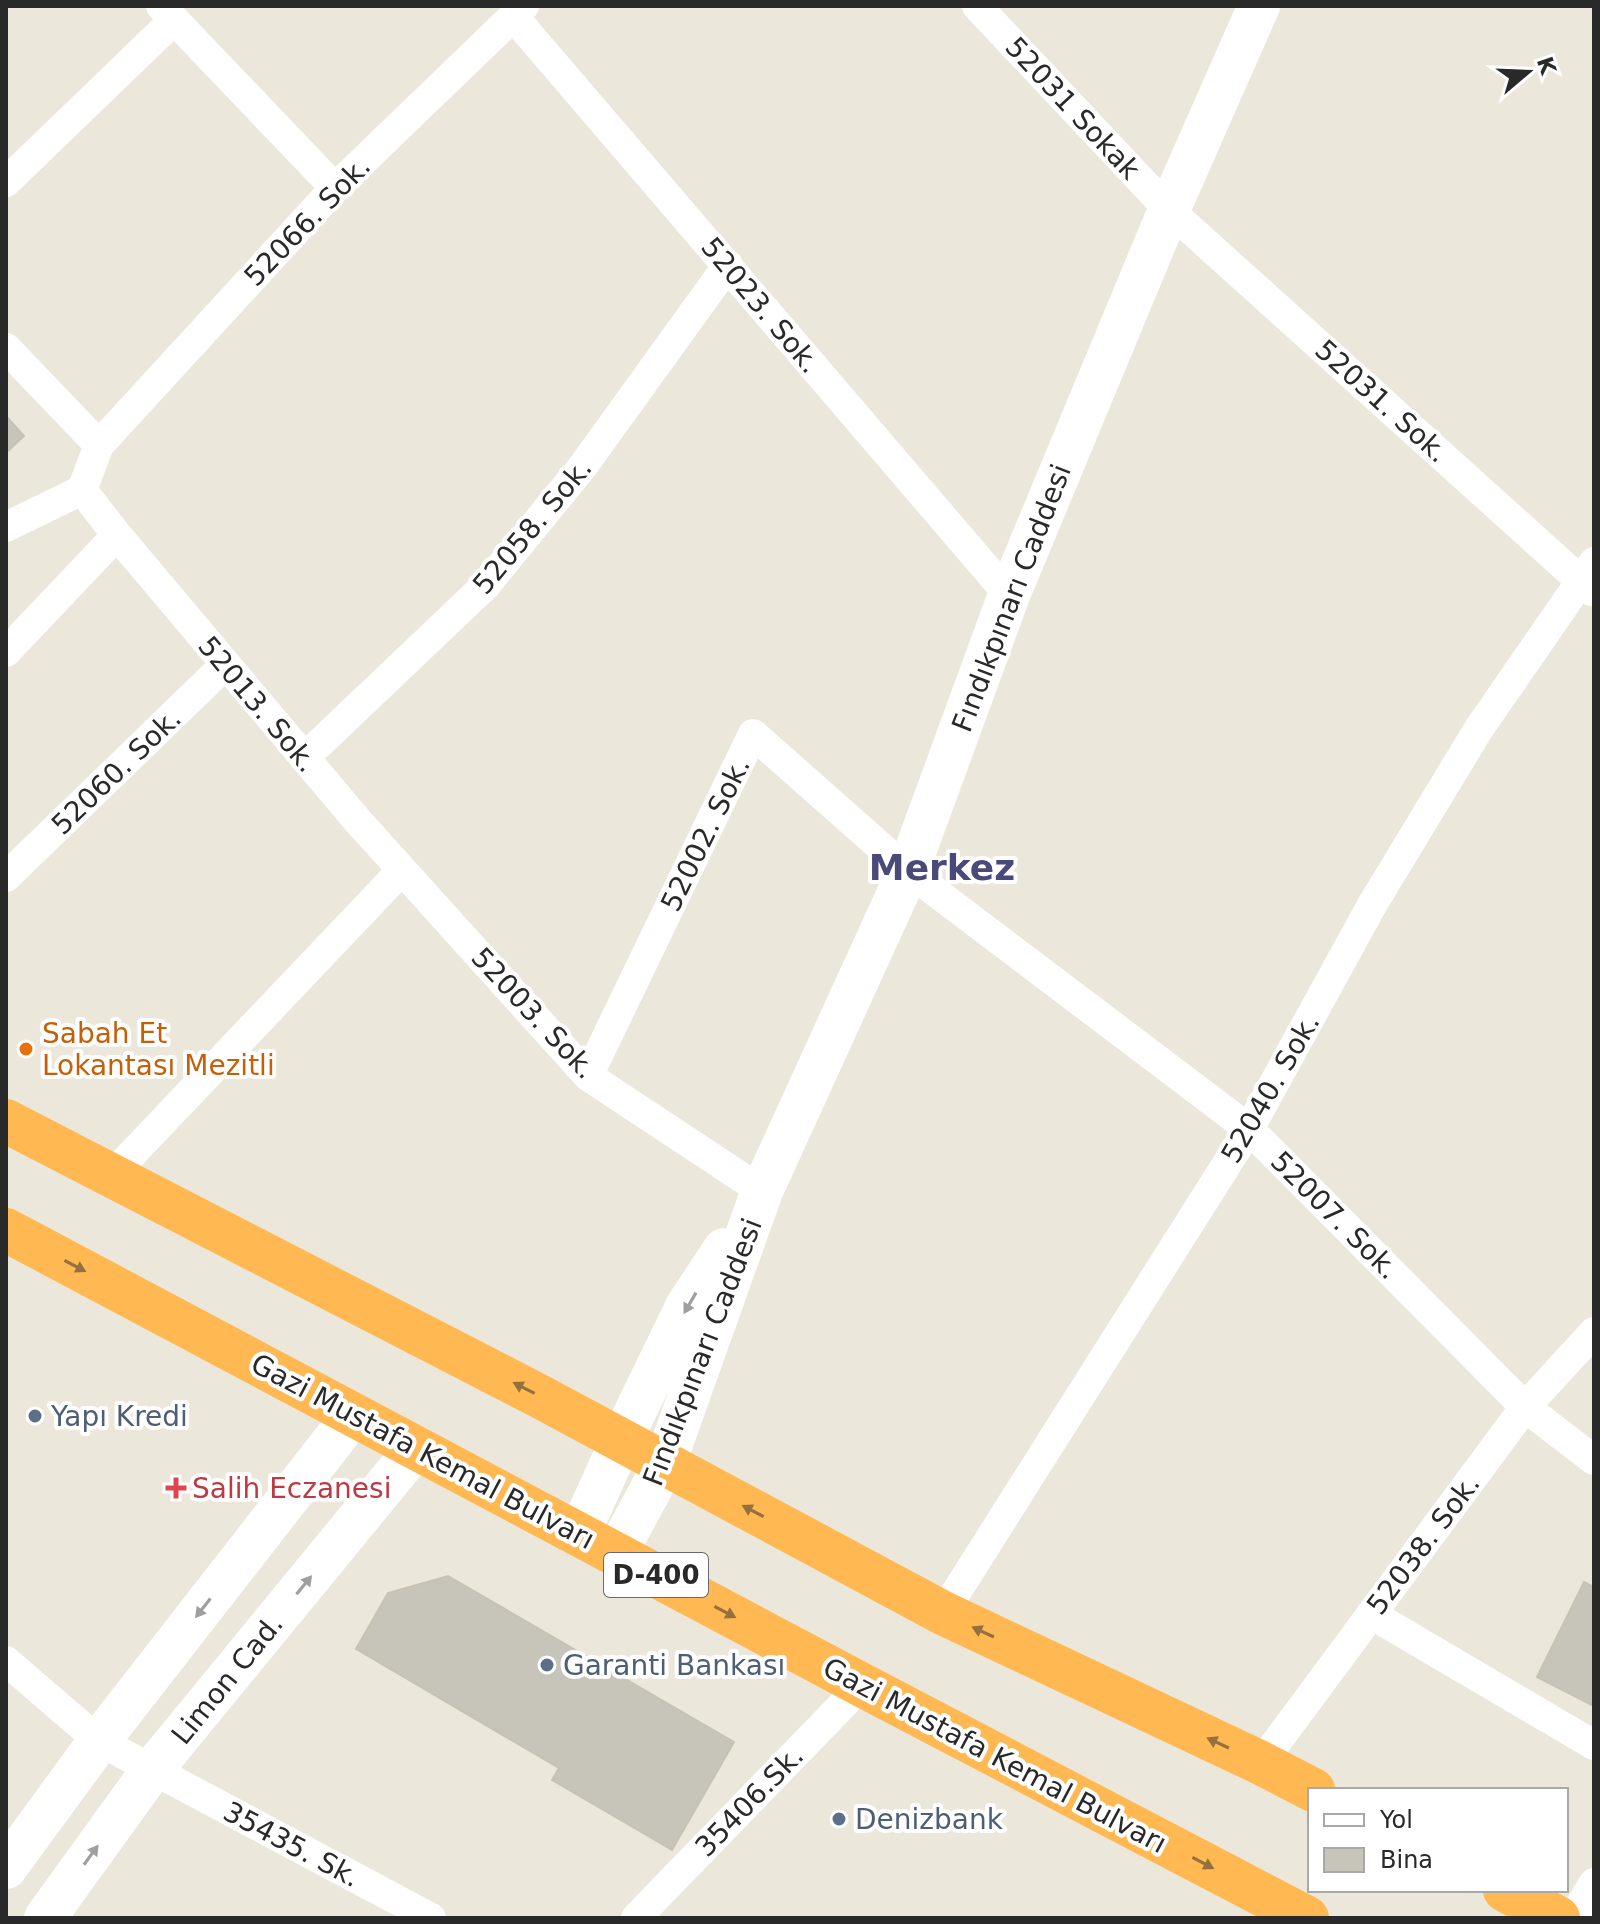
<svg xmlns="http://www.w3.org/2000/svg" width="1600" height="1924" font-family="'DejaVu Sans',sans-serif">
<rect width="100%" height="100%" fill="#ece7db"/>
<!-- building -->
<path fill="#c7c4ba" stroke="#c7c3b4" stroke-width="2" d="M6,416L24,436L6,453Z
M448,1576L734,1742L672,1850L552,1780L559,1768L356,1649L388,1593Z
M1584,1582L1594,1587V1706L1537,1677Z"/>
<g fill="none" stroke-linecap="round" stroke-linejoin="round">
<!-- street -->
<path stroke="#fff" stroke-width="30" d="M161,6L335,188
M977,6L1169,210L1592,591
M513,16L1009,595
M6,182L174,20
M6,348L99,445
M82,490L99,445L335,188L524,6
M6,527L82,490L117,535L357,820L588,1076L762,1191
M6,652L117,535
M304,758L485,586L583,466L728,265
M6,877L225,665
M588,1076L753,734L908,871L1249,1129L1525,1407L1594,1460
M112,1175L402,870
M943,1613L1249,1129L1372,905L1478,730L1594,562
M1371,1614L1594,1745
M6,1661L99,1741L431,1918
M1261,1763L1525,1407L1594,1332
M636,1918L862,1685
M1573,1918L1594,1883"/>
<!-- secondary -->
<path stroke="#fff" stroke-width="42" d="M579,1534L621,1441L687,1305L724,1249
M616,1554L665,1463L762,1191L908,871L1009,595L1169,210L1259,6
M6,1868L99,1741L354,1414
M45,1918L152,1770L417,1447"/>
<!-- highway -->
<path stroke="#ffb852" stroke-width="44" d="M6,1121L539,1396L943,1613L1261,1763L1313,1790
M6,1230L862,1685L1307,1918
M1505,1890L1558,1918"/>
</g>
<!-- one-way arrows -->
<defs><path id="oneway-solid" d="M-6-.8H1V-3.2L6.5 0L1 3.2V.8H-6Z" transform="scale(2)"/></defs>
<g fill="#94703e">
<use href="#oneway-solid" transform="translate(75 1266) rotate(28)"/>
<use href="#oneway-solid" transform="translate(524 1388) rotate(-153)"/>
<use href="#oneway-solid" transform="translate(753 1511) rotate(-152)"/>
<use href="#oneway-solid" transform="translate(725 1612) rotate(28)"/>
<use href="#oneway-solid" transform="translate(983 1632) rotate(-155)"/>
<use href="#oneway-solid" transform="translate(1218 1743) rotate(-155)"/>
<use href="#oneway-solid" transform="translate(1203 1863) rotate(28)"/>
</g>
<g fill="#9f9f9f">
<use href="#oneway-solid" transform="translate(690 1303) rotate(120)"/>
<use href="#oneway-solid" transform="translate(304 1585) rotate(-51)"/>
<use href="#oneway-solid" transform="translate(203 1608) rotate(128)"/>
<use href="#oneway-solid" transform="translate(91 1855) rotate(-54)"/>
</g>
<!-- markers -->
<circle fill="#e8710a" stroke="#fff" stroke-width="3" cx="26" cy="1049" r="8"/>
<g fill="#5c6f8a" stroke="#fff" stroke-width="3">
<circle cx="35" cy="1416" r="8"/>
<circle cx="547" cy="1665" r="8"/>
<circle cx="839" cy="1819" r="8"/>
</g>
<path fill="#e0444e" stroke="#fff" stroke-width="3" d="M172 1476h8v8h8v8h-8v8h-8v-8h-8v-8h8z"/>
<g text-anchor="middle" stroke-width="8" stroke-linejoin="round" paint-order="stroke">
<!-- shield labels -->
<rect fill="#fff" stroke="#696969" stroke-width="2" x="604" y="1553" width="104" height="44" rx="6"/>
<g font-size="26" font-weight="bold" fill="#292929">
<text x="656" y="1584">D-400</text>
</g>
<!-- street labels -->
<g font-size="28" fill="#292929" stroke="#fff">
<text transform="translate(1073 108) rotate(47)" y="10">52031 Sokak</text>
<text transform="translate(307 221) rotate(-46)" y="10">52066. Sok.</text>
<text transform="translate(761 305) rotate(50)" y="10">52023. Sok.</text>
<text transform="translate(1382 401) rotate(42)" y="10">52031. Sok.</text>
<text transform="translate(532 526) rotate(-50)" y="10">52058. Sok.</text>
<text transform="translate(1011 598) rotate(-69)" y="10">Fındıkpınarı Caddesi</text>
<text transform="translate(258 704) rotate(50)" y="10">52013. Sok.</text>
<text transform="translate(116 771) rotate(-44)" y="10">52060. Sok.</text>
<text transform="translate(705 834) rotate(-64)" y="10">52002. Sok.</text>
<text transform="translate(534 1013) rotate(47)" y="10">52003. Sok.</text>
<text transform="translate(1270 1088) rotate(-60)" y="10">52040. Sok.</text>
<text transform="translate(1335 1215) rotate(45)" y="10">52007. Sok.</text>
<text transform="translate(702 1352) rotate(-69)" y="10">Fındıkpınarı Caddesi</text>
<text transform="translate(423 1451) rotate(28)" y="10">Gazi Mustafa Kemal Bulvarı</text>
<text transform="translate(1423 1544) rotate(-53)" y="10">52038. Sok.</text>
<text transform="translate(227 1679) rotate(-51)" y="10">Limon Cad.</text>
<text transform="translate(995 1755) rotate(28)" y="10">Gazi Mustafa Kemal Bulvarı</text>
<text transform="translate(749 1801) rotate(-46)" y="10">35406.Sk.</text>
<text transform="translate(292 1844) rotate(28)" y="10">35435. Sk.</text>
</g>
<!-- food labels -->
<g font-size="28" fill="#c56008" stroke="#fff" text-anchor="start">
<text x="42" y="1043">Sabah Et<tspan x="42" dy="32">Lokantası Mezitli</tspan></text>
</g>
<!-- service labels -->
<g font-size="28" fill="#4e5e75" stroke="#fff" text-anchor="start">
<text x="51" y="1426">Yapı Kredi</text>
<text x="563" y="1675">Garanti Bankası</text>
<text x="855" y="1829">Denizbank</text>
</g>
<!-- health labels -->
<g font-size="28" fill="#be3a42" stroke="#fff" text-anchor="start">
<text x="192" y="1498">Salih Eczanesi</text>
</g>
<!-- district labels -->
<g font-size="36" font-weight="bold" fill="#494a7a" stroke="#fff">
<text x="942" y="880">Merkez</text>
</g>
</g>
<!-- border -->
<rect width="1600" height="1924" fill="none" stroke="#292929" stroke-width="16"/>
<!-- legend -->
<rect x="1308" y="1788" width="260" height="104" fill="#ffffff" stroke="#a9a9a9" stroke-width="2"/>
<rect x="1324" y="1814" width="40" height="12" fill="#ffffff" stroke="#a9a9a9" stroke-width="2"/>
<text x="1380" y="1828" font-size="24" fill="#292929">Yol</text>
<rect x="1324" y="1848" width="40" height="24" fill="#c7c4ba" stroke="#a9a9a9" stroke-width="2"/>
<text x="1380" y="1868" font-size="24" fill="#292929">Bina</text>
<!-- north arrow -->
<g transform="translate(1528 72) rotate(71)" stroke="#ffffff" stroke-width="6" paint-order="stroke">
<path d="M0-6L14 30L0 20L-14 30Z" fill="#292929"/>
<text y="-12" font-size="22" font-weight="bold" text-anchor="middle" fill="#292929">K</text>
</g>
</svg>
